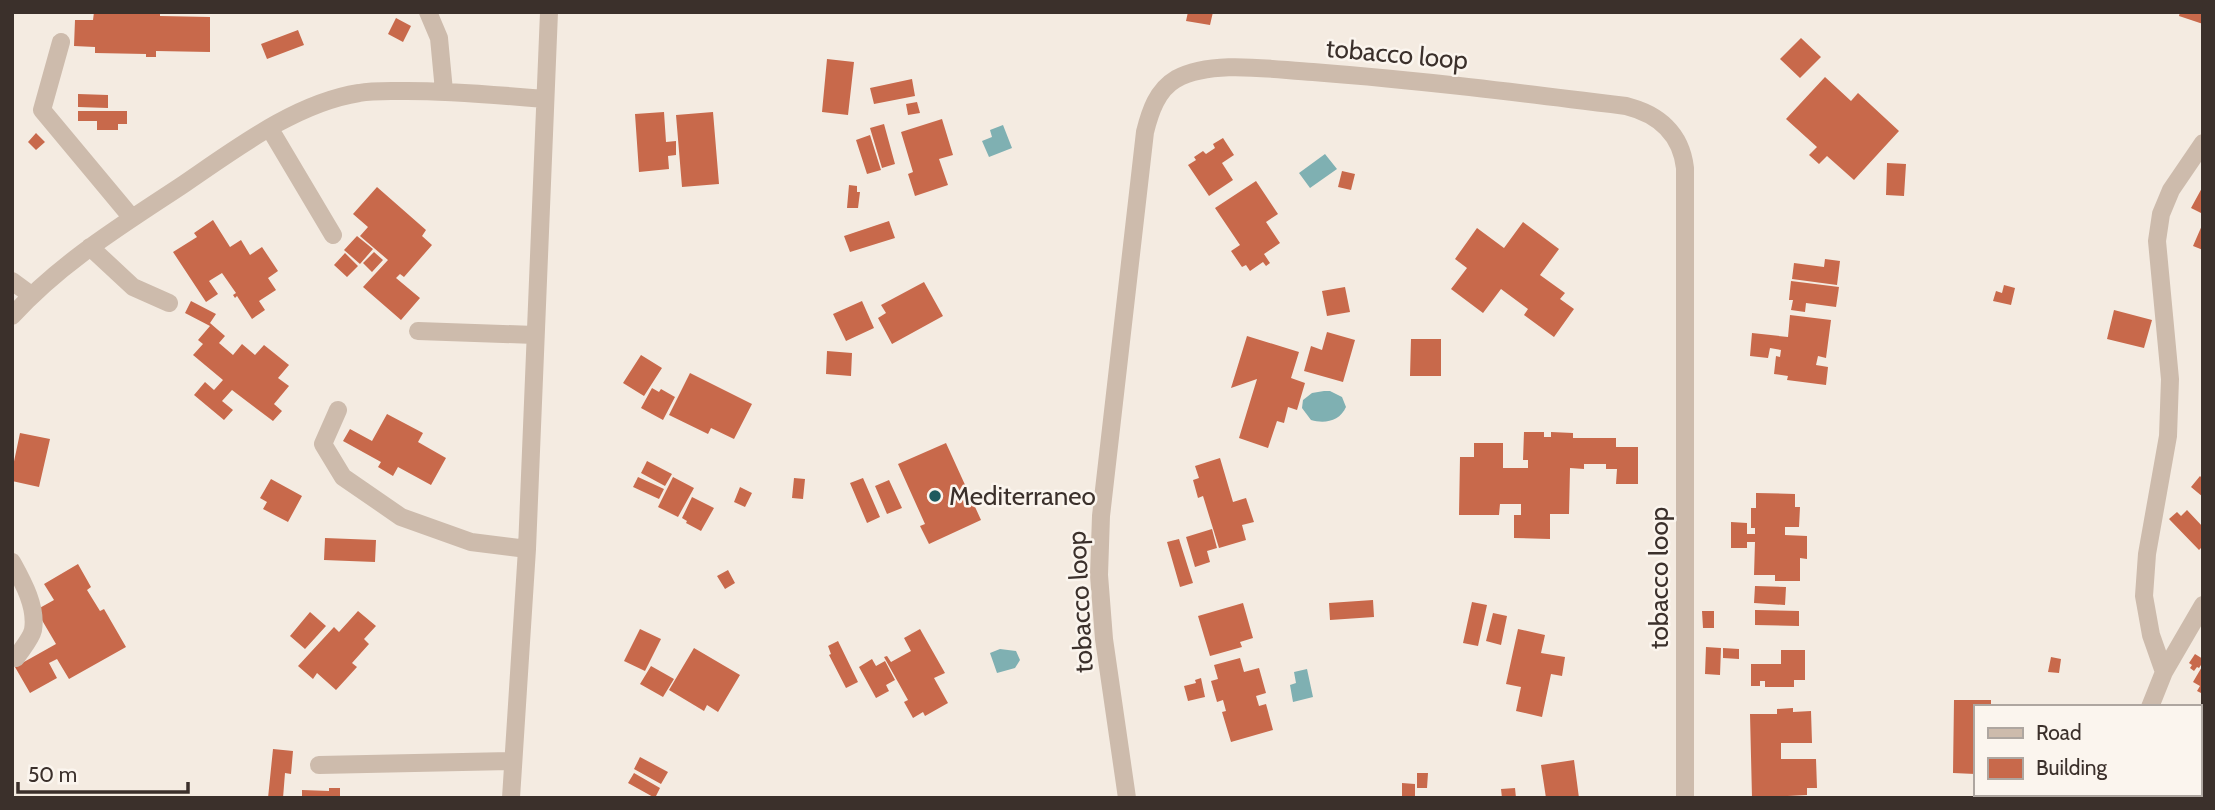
<svg xmlns="http://www.w3.org/2000/svg" width="2215" height="810" font-family="Cabin,sans-serif">
<rect width="100%" height="100%" fill="#f4ebe1"/>
<!-- water -->
<path fill="#7fb0b2" d="M1003,125L1012,148L989,157L982,141L992,137L990,130Z
M1325,154L1337,169L1310,188L1299,173Z
M1324,391H1330L1342,397L1346,407C1340,421 1325,424 1311,420L1302,408L1303,400L1312,393Z
M1000,649L1016,651L1020,660L1015,668L997,673L990,653Z
M1307,669L1313,697L1293,702L1290,685L1296,683L1294,672Z"/>
<!-- building -->
<path fill="#c8694b" d="M94,12H160V16L210,17V52L156,51V57H146V54L95,53V47L74,46L75,20H93Z
M1188,12H1213L1210,25L1186,21Z
M2180,12H2203V24L2179,16Z
M396,18L411,26L403,42L388,34Z
M298,30L304,45L267,59L261,44Z
M1801,38L1821,57L1800,78L1780,59Z
M827,59L854,62L848,115L822,112Z
M1825,77L1851,101L1858,93L1899,131L1854,180L1827,156L1819,164L1809,155L1817,147L1786,119Z
M912,79L915,96L874,104L870,88Z
M78,94L108,95V108L78,107Z
M917,102L920,113L908,115L906,104Z
M78,111H127V124H118V130H97V121H78Z
M664,112L666,142L676,141V155L668,156L669,169L639,172L635,114Z
M713,112L719,184L682,187L676,115Z
M942,119L953,155L939,159L948,185L915,196L908,174L913,172L901,132Z
M884,124L895,164L882,168L870,128Z
M36,133L45,142L36,150L28,142Z
M870,135L881,170L867,174L856,140Z
M1223,138L1234,155L1222,163L1233,180L1209,196L1188,165L1196,160L1194,157L1203,151L1206,154L1215,148L1213,144Z
M1887,163L1906,164L1904,196L1886,195Z
M1342,171L1355,174L1351,190L1338,187Z
M1256,181L1278,214L1266,222L1280,243L1264,254L1270,263L1266,266L1263,262L1250,271L1246,265L1242,267L1231,251L1240,245L1215,208Z
M849,185L857,186V192H860L858,208H847Z
M2203,186V214L2191,208Z
M377,187L426,230L422,236L432,245L404,277L400,274L396,278L420,298L401,320L363,287L388,260L360,236L368,227L353,214Z
M213,220L230,247L241,240L250,255L262,247L278,271L268,278L276,290L259,301L265,310L252,319L237,296L235,298L233,295L236,293L222,273L209,281L218,294L206,302L173,252L197,237L194,233Z
M889,221L895,238L850,252L844,236Z
M1523,222L1559,249L1540,275L1565,293L1560,299L1574,309L1554,337L1524,315L1528,309L1501,289L1483,313L1451,289L1467,268L1455,259L1477,228L1504,248Z
M2203,223V250L2193,246Z
M357,236L373,249L360,264L344,250Z
M374,252L383,260L372,272L363,263Z
M345,253L358,266L347,277L334,265Z
M1825,259L1840,261L1837,285L1792,279L1794,263L1824,267Z
M1791,281L1839,287L1836,307L1806,303L1805,312L1791,310L1793,300H1789Z
M924,282L943,316L892,344L878,318L886,313L881,305Z
M2004,285L2015,288L2011,305L1993,301L1996,291L2002,293Z
M1345,287L1350,312L1327,316L1322,291Z
M191,301L216,314L210,323L225,336L219,343L233,355L242,344L255,355L264,345L289,365L278,378L289,386L274,404L282,411L273,421L232,390L222,401L233,410L224,420L194,395L205,382L214,390L223,380L193,355L203,344L198,340L210,326L185,313Z
M862,301L874,328L846,341L833,314Z
M2114,310L2152,320L2144,348L2107,339Z
M1790,315L1831,320L1826,358L1818,356L1816,365L1828,367L1826,385L1787,380L1788,376L1774,374L1776,356L1780,357L1781,350L1770,348L1768,358L1750,356L1752,333L1788,337Z
M1327,332L1355,340L1343,382L1304,371L1311,346L1322,350Z
M1247,336L1299,352L1291,378L1305,383L1297,410L1288,407L1284,423L1277,421L1268,448L1239,438L1257,379L1231,388Z
M1411,339H1441V376H1410Z
M827,351L852,353L851,376L826,374Z
M641,355L662,368L644,396L623,383Z
M690,373L752,404L734,439L711,428L708,434L669,415Z
M652,388L659,392L661,389L675,397L663,420L641,408Z
M387,414L423,433L418,442L446,458L431,485L398,467L393,476L378,467L381,462L343,441L350,429L372,441Z
M1524,432H1544V437H1551V432L1573,433V438H1616V447H1638V484H1616L1617,469H1606V464H1584V469L1570,468L1569,514H1550V539L1514,538V515H1521V504H1500L1499,515H1459L1460,457H1474V443H1503V468H1528V460H1523Z
M20,433L50,439L39,487L12,481V471Z
M946,443L981,520L929,544L920,526L925,524L898,464Z
M1220,458L1233,502L1246,498L1254,522L1242,525L1246,540L1219,548L1203,496L1198,498L1193,480L1199,478L1195,466Z
M647,461L672,474L665,486L641,473Z
M2200,476L2203,479V497L2191,487Z
M638,477L664,489L659,499L633,487Z
M673,477L694,488L678,517L658,507Z
M794,478L805,479L803,499L792,498Z
M863,478L880,517L867,523L850,483Z
M271,479L302,496L288,522L263,509L267,502L260,498Z
M889,480L902,508L887,514L875,486Z
M740,487L752,493L745,507L734,502Z
M1756,493L1795,494V507H1800L1799,527H1785V535L1807,536V559L1800,558V581H1775V575H1754L1755,542H1747V548H1731V522L1747,523V534H1755V528H1751V508H1756Z
M692,497L714,508L701,531L686,523L687,521L682,518Z
M2187,510L2203,527V546L2199,550L2169,519L2177,512L2181,516Z
M1212,529L1217,548L1207,551L1210,562L1195,567L1186,537Z
M325,538L376,540L375,562L324,560Z
M1179,539L1193,583L1180,587L1167,542Z
M78,564L91,587L87,590L100,611L104,609L126,647L69,679L57,659L49,663L57,678L30,693L15,667L56,644L36,610L54,600L44,584Z
M728,570L735,583L725,589L717,576Z
M1755,586L1786,587L1785,605L1754,603Z
M1373,600L1374,617L1330,620L1329,603Z
M1472,602L1487,605L1478,646L1463,643Z
M1243,603L1253,638L1240,642L1242,647L1210,656L1198,616Z
M1755,610L1799,611V626L1755,625Z
M358,611L376,626L364,639L369,644L352,663L357,667L336,690L317,673L313,679L298,666L334,627L339,632Z
M1702,611H1714V628H1703Z
M310,612L326,626L305,649L290,636Z
M1493,613L1507,616L1501,645L1486,641Z
M640,629L661,639L645,671L624,661Z
M920,629L945,673L934,678L948,703L925,716L923,712L913,718L904,702L908,700L884,657L887,656L891,662L911,651L904,638Z
M1518,629L1545,635L1541,653L1565,657L1562,676L1551,674L1542,717L1516,711L1521,687L1506,684Z
M838,641L858,682L846,688L829,655L831,654L828,646Z
M1706,647L1721,648L1720,675L1705,674Z
M694,648L740,675L718,712L707,705L704,711L669,690Z
M1723,648L1739,649V659L1723,658Z
M1781,650H1805V680H1794V687H1765V681H1760V686H1751V664H1781Z
M2195,654L2203,659V662L2199,668L2197,667L2194,671L2190,668L2192,665L2189,663Z
M2051,657L2061,659L2059,673L2048,672Z
M1240,658L1244,672L1259,668L1266,693L1256,696L1259,706L1266,704L1273,730L1231,742L1222,712L1226,711L1223,700L1217,702L1211,681L1218,679L1214,665Z
M872,659L876,666L885,661L895,680L886,685L889,691L876,698L859,667Z
M2203,665V694L2197,691L2200,686L2193,682Z
M651,666L674,679L663,697L640,684Z
M1201,678L1205,697L1188,701L1184,686L1196,683L1195,680Z
M1954,700H1991V707H1975V774L1953,773Z
M1793,708V712L1811,711L1812,743H1781V759H1816L1817,788H1807V795L1752,798L1750,714H1777V709Z
M273,749L293,751L291,774L285,773L283,798H268Z
M640,757L668,772L661,784L634,769Z
M1574,760L1579,798H1546L1541,765Z
M634,773L660,788L655,798L628,783Z
M1417,773H1428L1427,788H1417Z
M1402,783L1415,784V798H1402Z
M329,788H340V798H302V790L329,791Z
M1515,788L1516,798H1502L1501,789Z"/>
<g fill="none" stroke-linecap="round" stroke-linejoin="round">
<!-- minor -->
<path stroke="#cdbbac" stroke-width="18" d="M428,12L439,38L444,91
M61,42L42,110L132,218
M270,129L333,235
M90,247L133,287L169,303
M12,281L31,295
M12,316C60,263 122,225 181,186C234,150 295,103 359,93C374,90 391,91 407,91C453,91 499,95 545,99
M418,331L535,335
M338,410L323,444L343,477L401,517L471,542L527,549
M12,562C23,582 37,607 33,630C31,639 21,650 16,658
M2164,672L2151,635L2144,596L2147,554L2168,436L2170,379L2157,241L2161,214L2171,190L2203,143
M2150,707L2164,672L2203,605
M319,765L513,761
M511,798L527,549L549,12
M1127,798L1104,639L1099,575L1101,516L1145,132C1150,112 1157,90 1176,79C1213,59 1273,70 1313,72C1418,80 1522,93 1626,106C1658,114 1681,133 1685,168V798
M2113,798L2114,794"/>
</g>
<!-- markers -->
<circle fill="#1f5a5e" stroke="#fbf5ee" stroke-width="2.5" cx="935" cy="496" r="7"/>
<g text-anchor="middle" stroke-width="5" stroke-linejoin="round" paint-order="stroke">
<!-- street labels -->
<g font-size="26" fill="#3b302b" stroke="#fbf5ee">
<text transform="translate(1397 54) rotate(5)" y="9">tobacco loop</text>
<text transform="translate(1659 578) rotate(-90)" y="9">tobacco loop</text>
<text transform="translate(1080 602) rotate(-93)" y="9">tobacco loop</text>
</g>
<!-- poi labels -->
<g font-size="26" fill="#3b302b" stroke="#fbf5ee" text-anchor="start">
<text x="949" y="505">Mediterraneo</text>
</g>
</g>
<!-- border -->
<rect width="2215" height="810" fill="none" stroke="#3b302b" stroke-width="28"/>
<!-- legend -->
<rect x="1974" y="705" width="228" height="91" fill="#fbf5ee" stroke="#aea6a0" stroke-width="2"/>
<rect x="1988" y="728" width="35" height="10" fill="#cdbbac" stroke="#aea6a0" stroke-width="2"/>
<text x="2036" y="740" font-size="21" fill="#3b302b">Road</text>
<rect x="1988" y="758" width="35" height="21" fill="#c8694b" stroke="#aea6a0" stroke-width="2"/>
<text x="2036" y="775" font-size="21" fill="#3b302b">Building</text>
<!-- scale -->
<path d="M18 782v10h170v-10" fill="none" stroke="#3b302b" stroke-width="3.5"/>
<text x="28" y="782" font-size="21" fill="#3b302b" stroke="#fbf5ee" stroke-width="5" paint-order="stroke">50 m</text>
</svg>
